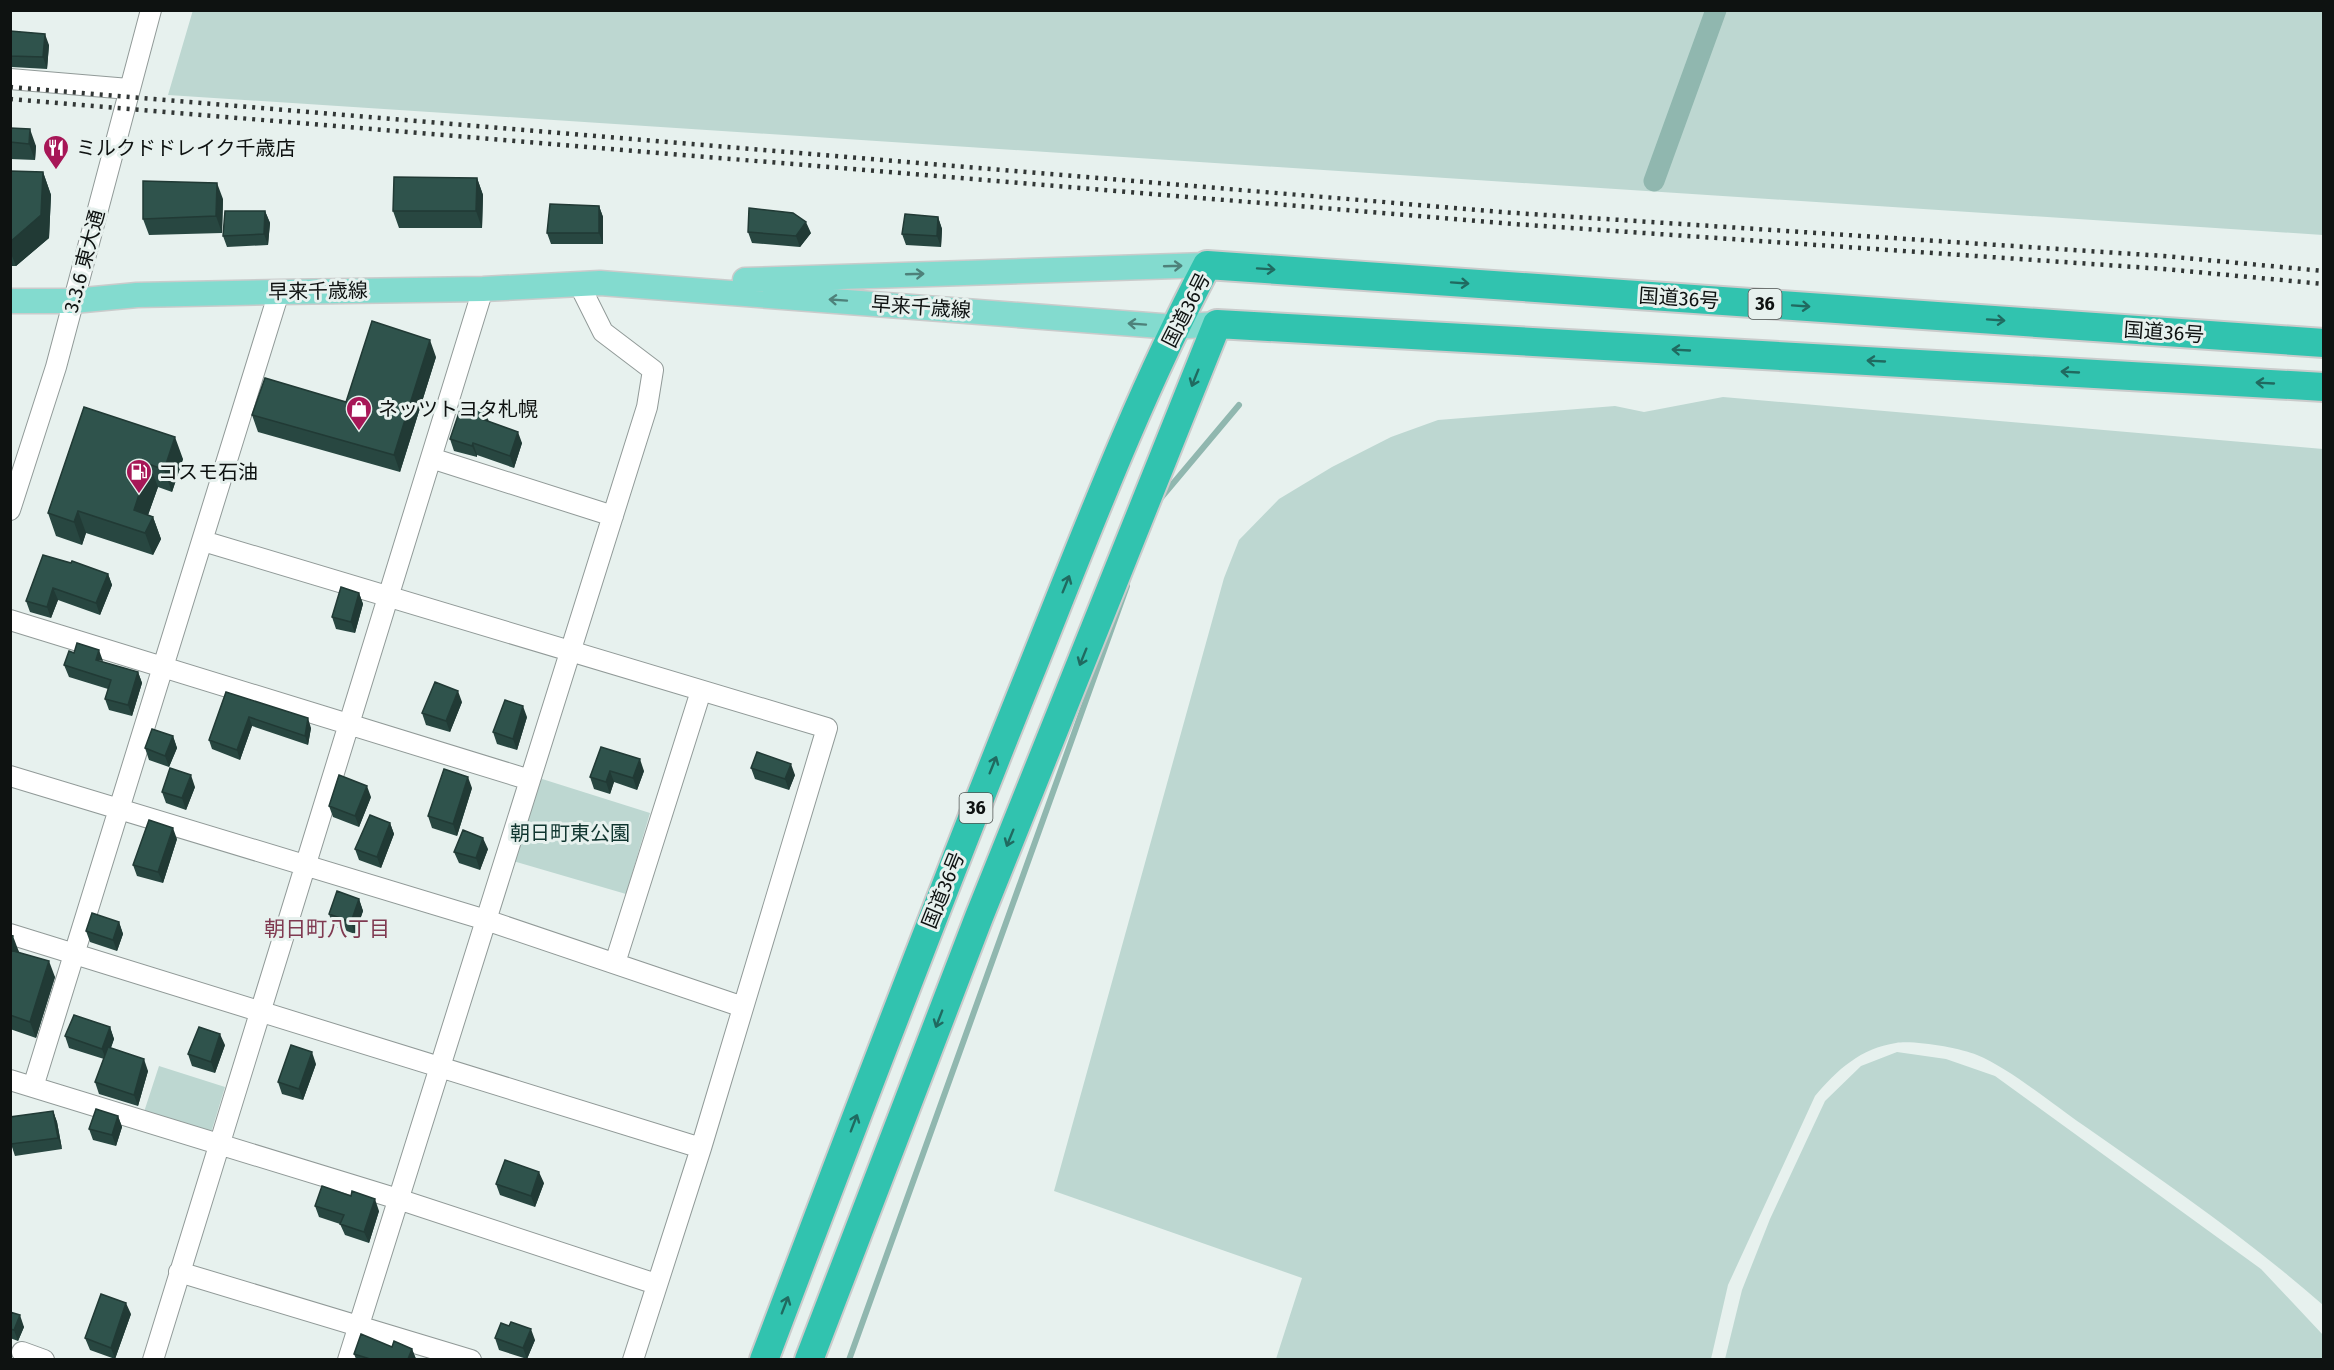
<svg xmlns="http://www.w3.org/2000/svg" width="2334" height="1370" font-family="'Fira Sans','Noto Sans JP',sans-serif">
<rect width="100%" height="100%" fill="#e7f1ee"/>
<!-- green -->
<path fill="#bdd7d1" d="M193,10L2323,11V235L168,95Z
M1723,397L2323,449V1305C2248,1239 2166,1183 2083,1125C2054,1105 2009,1068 1977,1055C1960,1048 1914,1040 1896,1043C1861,1048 1837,1070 1815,1096L1728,1285L1711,1359H1276L1302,1278L1054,1191L1224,578L1239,540L1279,499L1332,467L1391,437L1438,420L1615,406L1644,412Z
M539,778L650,813L626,894L513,861Z
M1897,1052L1946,1059L1995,1076L2261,1269L2323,1335V1359H1725L1742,1290L1770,1219L1825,1101L1861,1066Z
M159,1066L225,1087L210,1136L143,1115Z"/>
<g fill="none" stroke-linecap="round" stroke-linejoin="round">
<!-- stream -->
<path stroke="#90b7af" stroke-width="6" d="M1160,499L1239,405
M849,1360L1127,586"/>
<!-- canal -->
<path stroke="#90b7af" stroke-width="21" d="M1654,181L1716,10"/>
<defs>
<path id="minor" d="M10,79L129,89
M431,458L613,516
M10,510L56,367L151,10
M203,541L827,728L701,1148L633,1360
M10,620L530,780
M10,776L486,920L743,1007
M10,934L701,1148
M615,963L701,691
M10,1080L398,1199L656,1284
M33,1087L279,292
M179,1272L471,1360
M22,1352L44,1360
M153,1360L483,289
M348,1360L647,407L653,370L603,332L579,284"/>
<path id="major" d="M745,280L1207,265
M10,301H73L137,295L279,292L483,289L600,283L1174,327L1217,324"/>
<path id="highway" d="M1207,265L2324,343
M1217,324L2324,387
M764,1360C851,1130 938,901 1030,673C1085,536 1138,396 1207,265
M809,1360L979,917L1217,324"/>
</defs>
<!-- minor casing -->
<use href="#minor" stroke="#919a98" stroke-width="22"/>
<!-- major casing -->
<use href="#major" stroke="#cacbcb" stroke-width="27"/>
<!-- highway casing -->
<use href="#highway" stroke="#cacbcb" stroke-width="32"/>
<!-- minor -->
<use href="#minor" stroke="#fff" stroke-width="20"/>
<!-- major -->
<use href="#major" stroke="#83dbcf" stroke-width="24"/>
<!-- highway -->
<use href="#highway" stroke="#31c3af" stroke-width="28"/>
<!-- rail -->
<path stroke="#323736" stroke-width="4.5" stroke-dasharray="3 6" stroke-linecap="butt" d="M10,87L1515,213L2164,256L2324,271
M10,99L1514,224L2164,269L2324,284"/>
</g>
<!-- wall -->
<path fill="#284741" d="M10,31L49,45L47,69L12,67L10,63Z
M10,128L36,146L35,160L10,159Z
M10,171L43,172L51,195L49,238L16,266H10Z
M477,178L483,195L482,228H399L393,211Z
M223,199L222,233L149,235L143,219Z
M599,206L603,217V244H551L547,233Z
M265,211L270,223L268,245L227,247L223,236Z
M938,217L942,229L941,247L906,245L902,234Z
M748,232L811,233L800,247L752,243Z
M436,357L400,472L258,432L252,415L346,402Z
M84,407L183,459L172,492L158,487L148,515L153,517L161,539L153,555L86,533L82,545L56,536L48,513Z
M489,421L522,443L514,468L477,455V457L454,451L450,439Z
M43,555L108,574L112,585L100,615L58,600L51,618L30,612L26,601Z
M359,593L363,604L355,633L336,629L332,617Z
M103,662L138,672L142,683L132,716L109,710L105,699L108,689L69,677L64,665Z
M226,692L311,728L308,745L252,726L240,760L212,749L209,740Z
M462,702L450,732L426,725L422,713Z
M527,717L517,750L497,744L493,732Z
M173,736L177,748L169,767L149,760L145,748Z
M601,747L644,771L637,790L614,782L610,794L594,789L590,777Z
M751,768L795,775L789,790L755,779Z
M195,787L186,810L166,803L162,792Z
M472,788L457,836L432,828L428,816Z
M371,797L359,827L333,817L329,806Z
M390,823L394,834L381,868L359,860L355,849Z
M177,839L163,883L137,876L133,865Z
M488,849L480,870L459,863L454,852Z
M359,899L363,911L355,934L333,926L329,914Z
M119,922L123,934L117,951L90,942L86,931Z
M10,935L19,952L55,977L36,1038L10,1029Z
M110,1027L114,1039L111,1048L148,1071L138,1106L99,1094L95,1082L104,1059L69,1048L65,1036Z
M225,1045L215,1073L192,1066L188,1054Z
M316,1064L303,1100L282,1094L278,1082Z
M53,1111L57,1122L62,1149L15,1156L11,1144Z
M118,1116L122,1127L116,1146L93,1140L89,1129Z
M544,1183L535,1207L500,1195L496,1184Z
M315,1206L379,1211L369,1243L345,1235L340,1224L319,1217Z
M10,1312L24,1327L18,1341L10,1338Z
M131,1314L115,1359L90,1350L85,1338Z
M495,1338L535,1340L527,1359L499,1350Z
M392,1347L412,1349L416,1359H356L354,1354Z"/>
<!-- shaded-wall -->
<path fill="#213a35" d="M45,34L49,45L47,69L43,57Z
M30,129L36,146L35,160L29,144Z
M43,172L51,195L49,238L16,266L10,251V242Z
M477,178L483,195L482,228L476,211Z
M217,183L223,199L222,233L216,216Z
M599,206L603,217V244L599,233Z
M265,211L270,223L268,245L264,234Z
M938,217L942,229L941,247L937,236Z
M806,222L811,233L800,247L796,236Z
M430,340L436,357L400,472L394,455Z
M485,410L489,422L482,419Z
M518,432L522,443L514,468L510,456Z
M175,437L183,459L172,492L164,470Z
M473,443L477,455V457L472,446Z
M149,464L158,487L142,532L134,510Z
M78,511L86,533L82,545L74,522Z
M153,517L161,539L153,555L145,533Z
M108,574L112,585L100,615L96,603Z
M53,588L58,600L51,618L47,607Z
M359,593L363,604L355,633L351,622Z
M99,650L103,661L96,660Z
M138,672L142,683L132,716L128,705Z
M458,691L462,702L450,732L446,721Z
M523,706L527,717L517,750L513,739Z
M249,717L252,726L240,760L237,750Z
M308,718L311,728L308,745L305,736Z
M173,736L177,748L169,767L165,756Z
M640,759L644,771L637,790L633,778Z
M791,764L795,775L789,790L785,779Z
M610,771L614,782L610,794L606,782Z
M191,775L195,787L186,810L182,798Z
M468,777L472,788L457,836L453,824Z
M367,786L371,797L359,827L355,816Z
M390,823L394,834L381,868L377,857Z
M173,828L177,839L163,883L158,872Z
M483,838L488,849L480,870L476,858Z
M359,899L363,911L355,934L351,922Z
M119,922L123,934L117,951L113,940Z
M13,936L19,952L10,954V944Z
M49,961L55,977L36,1038L30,1022Z
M110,1027L114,1039L106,1060L102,1049Z
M220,1034L225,1045L215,1073L211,1062Z
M312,1052L316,1064L303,1100L299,1089Z
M144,1059L148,1071L138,1106L134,1095Z
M53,1111L57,1122L62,1149L58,1138Z
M118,1116L122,1127L116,1146L112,1135Z
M539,1172L544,1183L535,1207L531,1196Z
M375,1199L379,1211L369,1243L364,1232Z
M126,1303L131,1314L115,1359L111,1348Z
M20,1315L24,1327L18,1341L14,1330Z
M531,1329L535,1340L527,1359L523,1348Z
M412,1349L416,1359H408Z"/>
<!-- building -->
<path fill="#2f534c" stroke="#213a35" stroke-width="1.5" d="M10,31L45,34L43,57L10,56Z
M10,128L30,129L29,144L10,142Z
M10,171L43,172L41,215L10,242Z
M394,177L477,178L476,211H393Z
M143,181L217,183L216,216L143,219Z
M550,204L599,206V233H547Z
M749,208L793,213L806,222L796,236L748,232Z
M225,211H265L264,234L223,236Z
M905,214L938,217L937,236L902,234Z
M372,321L430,340L394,455L252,415L265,378L346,402Z
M462,404L485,410L482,419L518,432L510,456L473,443L472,446L450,439Z
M84,407L175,437L164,470L149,464L134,510L153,517L145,533L78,511L74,522L48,513Z
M43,555L71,563L72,561L108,574L96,603L53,588L47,607L26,601Z
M341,587L359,593L351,622L332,617Z
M77,643L99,650L96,660L138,672L128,705L105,699L111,680L64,665L69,651L74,653Z
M435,682L458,691L446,721L422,713Z
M226,692L308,718L305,736L249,717L237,750L209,740Z
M505,700L523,706L513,739L493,732Z
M152,729L173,736L165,756L145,748Z
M601,747L640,759L633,778L610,771L606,782L590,777Z
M757,752L791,764L785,779L751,768Z
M170,768L191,775L182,798L162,792Z
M444,769L468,777L453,824L428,816Z
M339,775L367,786L355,816L329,806Z
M370,815L390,823L377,857L355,849Z
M149,820L173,828L158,872L133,865Z
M463,830L483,838L476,858L454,852Z
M337,891L359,899L351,922L329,914Z
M92,913L119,922L113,940L86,931Z
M10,935L13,936L10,944Z
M10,950L49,961L30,1022L10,1015Z
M74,1015L110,1027L102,1049L65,1036Z
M199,1027L220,1034L211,1062L188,1054Z
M291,1045L312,1052L299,1089L278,1082Z
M108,1047L144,1059L134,1095L95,1082Z
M96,1109L118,1116L112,1135L89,1129Z
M53,1111L58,1138L11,1144L10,1117Z
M505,1160L539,1172L531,1196L496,1184Z
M322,1186L351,1196L352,1191L375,1199L364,1232L340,1224L344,1215L315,1206Z
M101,1294L126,1303L111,1348L85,1338Z
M10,1312L20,1315L14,1330L10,1329Z
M511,1322L531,1329L523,1348L495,1338L501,1323L509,1326Z
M361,1334L392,1347L394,1341L412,1349L408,1359H370L354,1354Z"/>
<!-- one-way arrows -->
<defs><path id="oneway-shaft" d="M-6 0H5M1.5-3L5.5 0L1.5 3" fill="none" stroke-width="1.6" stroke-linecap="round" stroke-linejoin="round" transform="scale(1.5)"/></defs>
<g stroke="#4e817a">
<use href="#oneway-shaft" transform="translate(1173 266) rotate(-2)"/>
<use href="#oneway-shaft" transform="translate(915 274) rotate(-2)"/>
<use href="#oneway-shaft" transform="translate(838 300) rotate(-176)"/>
<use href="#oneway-shaft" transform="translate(1137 324) rotate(-176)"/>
</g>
<g stroke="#206a60">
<use href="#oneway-shaft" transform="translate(1266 269) rotate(4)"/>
<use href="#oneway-shaft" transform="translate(1460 283) rotate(4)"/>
<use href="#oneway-shaft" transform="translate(1801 306) rotate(4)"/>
<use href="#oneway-shaft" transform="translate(1996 320) rotate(4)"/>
<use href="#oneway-shaft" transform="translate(1681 350) rotate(-177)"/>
<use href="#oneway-shaft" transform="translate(1876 361) rotate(-177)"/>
<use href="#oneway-shaft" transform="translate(2070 372) rotate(-177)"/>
<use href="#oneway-shaft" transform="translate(1195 378) rotate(112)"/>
<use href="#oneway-shaft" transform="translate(2265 383) rotate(-177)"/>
<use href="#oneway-shaft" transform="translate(1066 584) rotate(-68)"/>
<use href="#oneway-shaft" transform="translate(1083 657) rotate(112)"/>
<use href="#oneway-shaft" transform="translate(993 765) rotate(-68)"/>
<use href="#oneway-shaft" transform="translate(1010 838) rotate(112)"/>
<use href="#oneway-shaft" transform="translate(939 1019) rotate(111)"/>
<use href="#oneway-shaft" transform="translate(854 1123) rotate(-69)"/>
<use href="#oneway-shaft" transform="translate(785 1305) rotate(-69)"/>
</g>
<!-- icons -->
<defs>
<symbol id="restaurant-pin" viewBox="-11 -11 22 30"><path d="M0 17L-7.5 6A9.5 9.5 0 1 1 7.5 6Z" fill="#a71757" stroke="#e7f1ee"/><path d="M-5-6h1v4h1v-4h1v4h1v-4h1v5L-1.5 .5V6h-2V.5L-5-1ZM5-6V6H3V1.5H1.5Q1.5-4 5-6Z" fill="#fff"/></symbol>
<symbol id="shop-pin" viewBox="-11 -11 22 30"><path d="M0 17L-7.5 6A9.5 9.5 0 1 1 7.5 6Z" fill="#a71757" stroke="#e7f1ee"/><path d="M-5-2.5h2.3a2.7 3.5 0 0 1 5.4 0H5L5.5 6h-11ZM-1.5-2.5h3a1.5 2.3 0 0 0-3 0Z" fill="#fff"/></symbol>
<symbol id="fuel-pin" viewBox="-11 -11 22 30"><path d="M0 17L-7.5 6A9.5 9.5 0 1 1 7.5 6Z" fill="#a71757" stroke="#e7f1ee"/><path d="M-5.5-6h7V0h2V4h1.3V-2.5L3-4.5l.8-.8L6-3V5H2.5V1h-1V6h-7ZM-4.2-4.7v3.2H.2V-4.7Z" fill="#fff"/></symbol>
</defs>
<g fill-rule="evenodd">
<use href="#restaurant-pin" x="41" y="133" width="30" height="40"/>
<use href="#shop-pin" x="344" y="394" width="30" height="40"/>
<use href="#fuel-pin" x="124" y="457" width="30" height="40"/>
</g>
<g text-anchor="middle" stroke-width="6" stroke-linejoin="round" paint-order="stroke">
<!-- shield labels -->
<g fill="#e7f1ee" stroke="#4f5553" stroke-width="1.5">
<rect x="1748.5" y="289" width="33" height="30" rx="4.5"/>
<rect x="959.5" y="793" width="33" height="30" rx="4.5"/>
</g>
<g font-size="18" font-weight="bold" fill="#0e1211">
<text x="1765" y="310">36</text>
<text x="976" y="814">36</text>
</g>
<!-- poi labels -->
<g font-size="20" fill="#0e1211" stroke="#e7f1ee" text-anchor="start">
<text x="76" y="155">ミルクドドレイク千歳店</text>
<text x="378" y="416">ネッツトヨタ札幌</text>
<text x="158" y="479">コスモ石油</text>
</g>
<!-- street labels -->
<g font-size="20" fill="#0e1211" stroke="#e7f1ee">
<text transform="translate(84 261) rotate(-75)" y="7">3.3.6 東大通</text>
<text transform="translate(318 291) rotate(-1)" y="7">早来千歳線</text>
<text transform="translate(1679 298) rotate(4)" y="7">国道36号</text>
<text transform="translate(921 307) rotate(4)" y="7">早来千歳線</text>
<text transform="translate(1186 310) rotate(-63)" y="7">国道36号</text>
<text transform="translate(2164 332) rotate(4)" y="7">国道36号</text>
<text transform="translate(943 890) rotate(-68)" y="7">国道36号</text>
</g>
<!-- park labels -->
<g font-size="20" fill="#0f352f" stroke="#e7f1ee">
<text x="570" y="840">朝日町東公園</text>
</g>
<!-- neighbourhood labels -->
<g font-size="21" fill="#7f3950" stroke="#e7f1ee">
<text x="327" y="936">朝日町八丁目</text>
</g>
</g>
<!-- border -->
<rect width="2334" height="1370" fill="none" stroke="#0e1211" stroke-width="24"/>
</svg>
